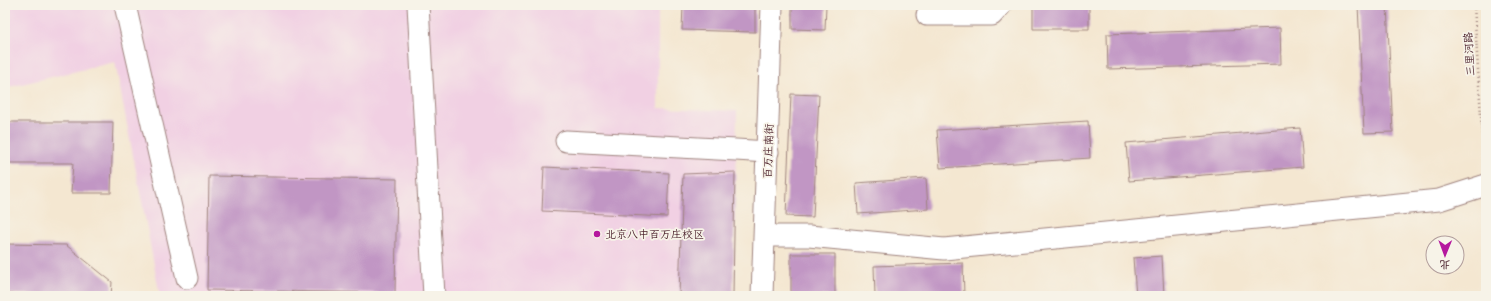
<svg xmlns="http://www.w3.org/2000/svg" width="1491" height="301" font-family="Delius,'LXGW WenKai TC',sans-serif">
<rect width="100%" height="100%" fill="#f7f3e8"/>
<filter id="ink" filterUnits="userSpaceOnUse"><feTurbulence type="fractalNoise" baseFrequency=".025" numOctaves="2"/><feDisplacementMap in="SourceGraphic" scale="8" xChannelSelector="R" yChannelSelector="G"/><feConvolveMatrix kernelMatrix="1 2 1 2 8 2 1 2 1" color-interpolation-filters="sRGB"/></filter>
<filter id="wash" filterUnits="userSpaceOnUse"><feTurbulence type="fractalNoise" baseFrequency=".012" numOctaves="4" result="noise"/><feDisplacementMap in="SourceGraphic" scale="16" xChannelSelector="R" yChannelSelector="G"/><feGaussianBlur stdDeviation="0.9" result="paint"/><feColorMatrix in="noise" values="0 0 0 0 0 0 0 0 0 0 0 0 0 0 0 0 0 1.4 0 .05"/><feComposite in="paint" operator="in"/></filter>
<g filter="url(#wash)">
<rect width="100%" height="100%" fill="#f4e7d1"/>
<!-- built -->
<path fill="#f1d0e3" d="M5,5H658V108L737,111L733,296H160L115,62L5,88Z"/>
<g id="blocks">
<!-- building -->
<path fill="#c196c4" d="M683,5H755V32L682,30Z
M792,5H826L825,30L792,29Z
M1033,5H1089V29H1033Z
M1358,5H1387L1393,132L1364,133Z
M1280,28L1281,64L1108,69L1107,34Z
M791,94L819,95L813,217L786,216Z
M1088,121L1090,158L940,168L937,130Z
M5,122H113L111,193H71L73,163H5Z
M1300,128L1303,167L1129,181L1126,143Z
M544,167L669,173L667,217L542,211Z
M735,172L733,296H679L683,174Z
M209,176L397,179L395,293L207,290Z
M926,178L928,209L858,214L856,183Z
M5,244L66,245L112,282L111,296L5,294Z
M791,254H835V296H791Z
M1162,256L1164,296H1136L1133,258Z
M963,263L964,296H875L874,266Z"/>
</g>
</g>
<g filter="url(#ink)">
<use href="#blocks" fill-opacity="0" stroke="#9f837e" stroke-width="1"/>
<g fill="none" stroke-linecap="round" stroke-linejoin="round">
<defs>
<path id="minor" d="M125,5L187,278
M418,5L434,296
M927,15H992L1001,5
M566,141L736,150L768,152
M765,236H809L944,249L1439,200L1486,185
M762,296L772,5"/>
</defs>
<!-- minor casing -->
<use href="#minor" stroke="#9f837e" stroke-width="23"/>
<!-- path -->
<path stroke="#9f837e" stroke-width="2.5" stroke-dasharray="1 3" stroke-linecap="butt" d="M1474,5L1484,164"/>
<!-- minor -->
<use href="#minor" stroke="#fff" stroke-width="21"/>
</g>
</g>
<!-- markers -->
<circle fill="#b5179e" stroke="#f7f3e8" stroke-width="1.5" cx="597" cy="234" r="4"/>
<g text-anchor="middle" stroke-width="3.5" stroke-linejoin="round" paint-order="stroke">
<!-- street labels -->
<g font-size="11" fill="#4a1f2b" stroke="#f7f3e8">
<text transform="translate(1469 54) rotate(-94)" y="4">三里河路</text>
<text transform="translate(768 151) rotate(-88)" y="4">百万庄南街</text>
</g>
<!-- poi labels -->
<g font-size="11" fill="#4a1f2b" stroke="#f7f3e8" text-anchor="start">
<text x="605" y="238">北京八中百万庄校区</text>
</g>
</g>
<!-- margin -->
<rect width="1491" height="301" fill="none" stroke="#f7f3e8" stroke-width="20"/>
<!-- north arrow -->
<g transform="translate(1445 255) rotate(181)"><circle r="19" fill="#f7f3e8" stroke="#b29e9c"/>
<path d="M0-3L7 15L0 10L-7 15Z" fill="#b5179e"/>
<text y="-6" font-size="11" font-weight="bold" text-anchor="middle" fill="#4a1f2b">北</text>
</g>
</svg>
